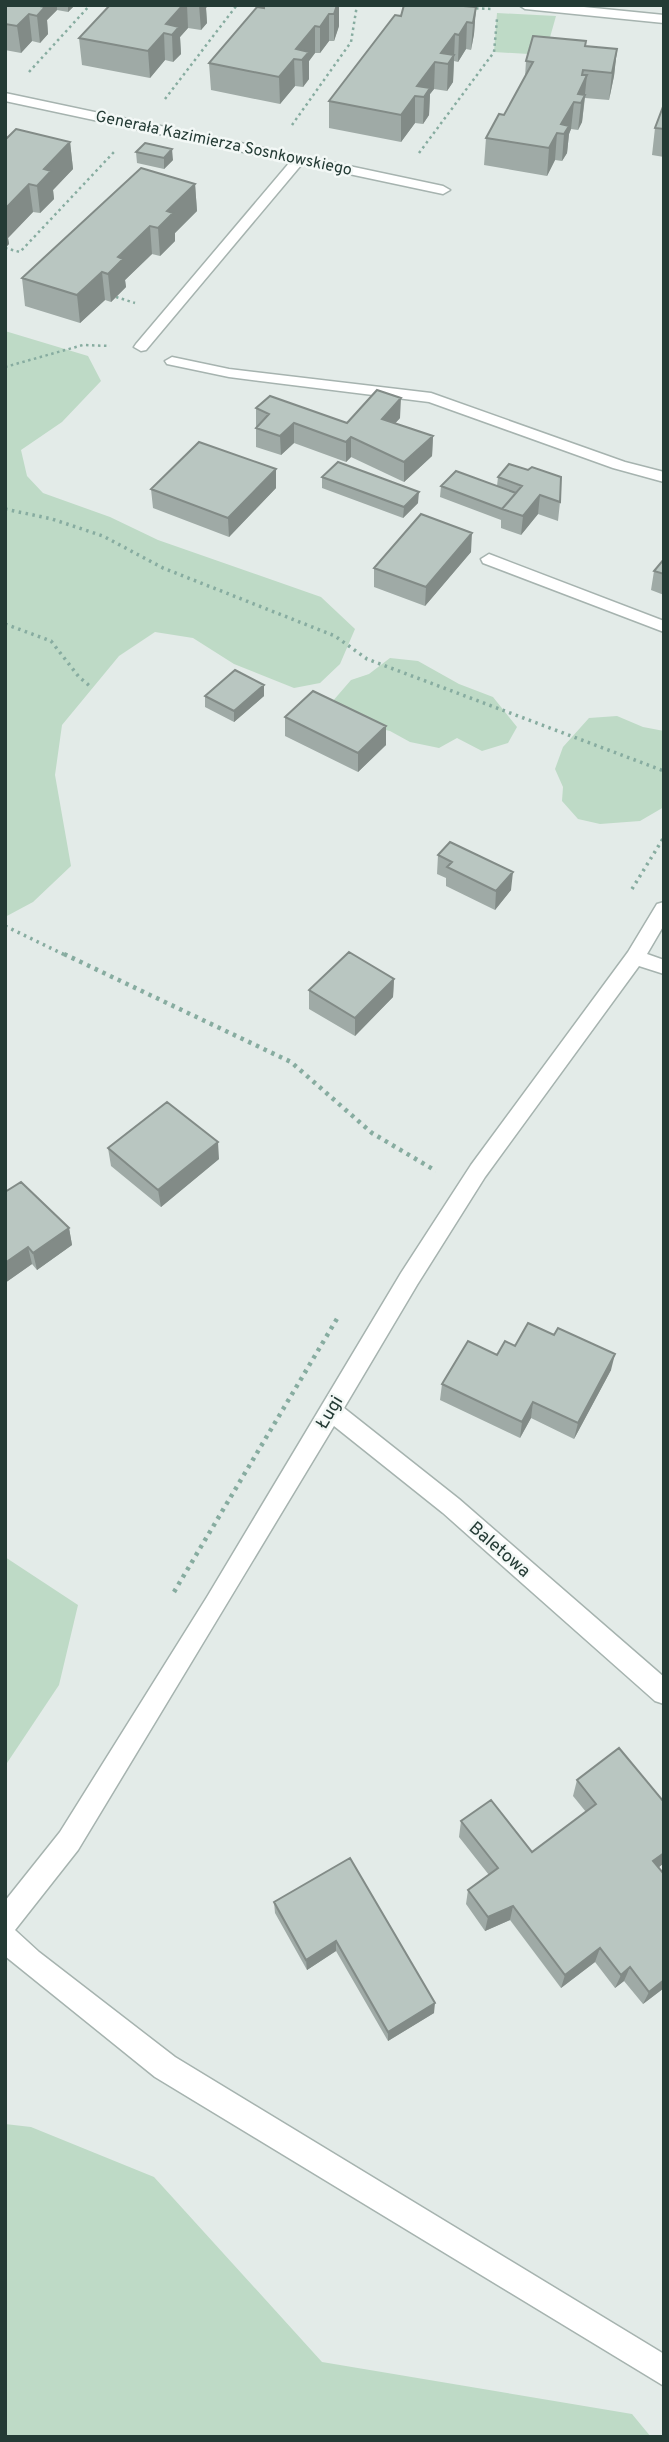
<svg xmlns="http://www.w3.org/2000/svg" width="669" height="2442" font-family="Overpass,sans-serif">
<rect width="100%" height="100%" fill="#e3ebe8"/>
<!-- green -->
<path fill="#bedac6" d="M497,13L556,16L545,55L494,52Z
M5,331L88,356L101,381L62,422L21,450L27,476L43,493L110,517L158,540L321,597L355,629L340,664L320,683L294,688L234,664L193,638L155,632L119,656L62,725L55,775L71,866L33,902L5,917Z
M390,658L418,661L459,684L493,697L517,727L508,743L482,751L457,738L439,748L410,742L390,731L360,724L332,702L351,680L369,674Z
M617,716L643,727L664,731V807L640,821L600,824L578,819L562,801L563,787L555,769L563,747L589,718Z
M5,1557L78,1605L59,1685L5,1766Z
M5,2124L31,2127L154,2177L322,2362L632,2414L651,2437H5Z"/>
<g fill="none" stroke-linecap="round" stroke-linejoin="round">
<defs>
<path id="minor" d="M519,5H564L664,15V23L525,9Z
M5,93L443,186L450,190L443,194L302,164L146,350L141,351L134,347L136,344L290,162L5,101Z
M172,357L229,369L431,393L625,462L664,472V482L613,468L429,402L229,377L167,364L165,361Z
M489,554L664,621V632L483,563L481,559Z
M664,902V925L647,954L664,960V974L639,966L485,1177L417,1285L344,1408L459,1499L664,1677V1704L655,1701L443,1513L334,1426L78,1850L15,1930L39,1952L175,2057L664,2354V2386L155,2077L5,1956V1901L60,1832L207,1597L401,1273L471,1165L628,952L657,904Z"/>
</defs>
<!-- minor casing -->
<use href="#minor" stroke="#a6b3af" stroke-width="3"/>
<!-- path-far2 -->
<path stroke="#87aca0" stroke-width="2.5" stroke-dasharray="2.5 3.5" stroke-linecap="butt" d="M470,8L492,9
M29,72L90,5
M165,99L237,5
M292,125L351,42L357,5
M419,153L494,52L497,19
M5,248L20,252L114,152
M116,297L135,303
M5,367L83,345L110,346"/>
<!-- path-far1 -->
<path stroke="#87aca0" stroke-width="3.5" stroke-dasharray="2.5 4.5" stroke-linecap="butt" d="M5,509L52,519L103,536L163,568L335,636L367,659L664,771
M5,624L51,641L79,677L91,687
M632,889L664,837
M5,926L67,956"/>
<!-- path -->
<path stroke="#87aca0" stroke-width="4.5" stroke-dasharray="3.5 5" stroke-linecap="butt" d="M64,954L291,1062L372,1133L436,1171
M174,1592L338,1317"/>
<!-- minor -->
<use href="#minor" fill="#fff" fill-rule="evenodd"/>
</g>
<!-- wall -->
<path fill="#9faaa6" d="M5,5H75L68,12L57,10L47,20L48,34L40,43L32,41L21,53L5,50Z
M110,5H208L206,8L207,23L201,30L188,28L180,37L181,54L173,62L165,60L150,78L82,65L79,38Z
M264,5H339V26L334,41H329L320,53H315L309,61V79L303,87L295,86L280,104L211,90L209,63L264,8Z
M476,7L474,34L471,50L466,49L458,62L454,61L453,82L447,91L434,89L430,94L429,115L423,124L415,123L401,142L329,128V101Z
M585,46L617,49L614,76L609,100L585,98L582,122L578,130L571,129L569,134L567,153L562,161L555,160L547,176L484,165L486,138L504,115L525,77L526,61Z
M664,104V157L652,155L655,128Z
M5,140L70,142L73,169L53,190L54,199L40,213L33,212L8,238L9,244L5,248Z
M136,152L173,160L164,169L137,163Z
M195,184L197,211L175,233V241L160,256L152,254L125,280L126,287L111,302L105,300L80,323L25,306L22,278Z
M256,408L347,423L400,418L395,423L433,436L432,456L404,482L351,457L346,462L294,443L281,455L256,447Z
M276,469V488L229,537L153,508L151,489Z
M322,477L418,503L403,518L322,488Z
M498,477L560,502L558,521L538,514L521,535L501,528V520L440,497L441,486H497Z
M471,552L425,606L374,587V568Z
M664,559V595L651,590L654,571Z
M205,696H264L234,722L205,707Z
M285,717L386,726V745L358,772L285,736Z
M438,855L511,890L495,910L446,886V878L437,874Z
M394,979L393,997L355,1036L309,1009V990Z
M108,1148L219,1159L161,1207L111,1166Z
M5,1192L69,1228L72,1245L37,1270L32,1264L5,1283Z
M515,1346L611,1370L574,1439L531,1418L520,1438L440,1400L442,1384Z
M577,1780L664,1802V1863L659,1867L664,1988L643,2004L624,1981L615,1988L595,1962L561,1988L510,1920L485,1931L466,1904L468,1890L489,1875L459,1837L461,1821L532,1852L586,1812L573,1796Z
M350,1858L434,2013L388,2041L336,1951L307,1970L275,1913L274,1902Z"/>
<!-- shaded-wall -->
<path fill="#828b87" d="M33,5H57V10L47,20L48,34L40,43L37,16Z
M68,5H75L68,12Z
M183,5H187L188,28L180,37L181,54L173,62L172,35L166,24Z
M199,5H208L206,8L207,23L201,30Z
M337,5H339V26L334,41V14Z
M476,7L474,34L471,50L473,23Z
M29,14L32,41L21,53L17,26Z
M329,14V41L320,53V27Z
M467,22L466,49L458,62L459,35Z
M315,26V53L309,61V79L303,87L302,60L296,49Z
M164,33L165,60L150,78L148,51Z
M455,34L453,82L447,91L448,64L441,53Z
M617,49L614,76L609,100L612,73Z
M294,59L295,86L280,104L279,77Z
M435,62L434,89L430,94L429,115L423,124L424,97L417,86Z
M583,70L582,85L587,75L582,122L578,130L581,103L578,94Z
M415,96V123L401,142V115Z
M574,102L571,129L569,134L567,153L562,161L564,134L561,124Z
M557,133L555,160L547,176L549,148Z
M70,142L73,169L53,190L54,199L40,213L37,186L44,169Z
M172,149L173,160L164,169V158Z
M29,184L33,212L8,238L9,244L5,248V209Z
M195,184L197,211L175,233V241L160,256L158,228L167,211Z
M150,226L152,254L125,280L126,287L111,302L108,274L118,257Z
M102,272L105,300L80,323L77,295Z
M401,398L400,418L382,438V419Z
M294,423V443L281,455L280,436Z
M433,436L432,456L404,482V462Z
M351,437V457L346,462V442Z
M276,469V488L229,537L228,518Z
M419,492L418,503L403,518L404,507Z
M540,495L538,514L521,535L523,516Z
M472,533L471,552L425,606L426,587Z
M264,685V696L234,722V711Z
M386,726V745L358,772V753Z
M513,872L511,890L495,910L496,891Z
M394,979L393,997L355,1036V1018Z
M218,1142L219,1159L161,1207L158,1190Z
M69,1228L72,1245L37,1270L33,1253Z
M28,1247L32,1264L5,1283V1263Z
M615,1354L611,1370L574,1439L578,1423Z
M533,1402L531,1418L520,1438L522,1422Z
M664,1853V1863L648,1876L653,1861Z
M513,1906L510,1920L485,1931L488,1917Z
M336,1941V1951L307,1970L306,1960Z
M600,1948L595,1962L561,1988L565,1975Z
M630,1967L624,1981L615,1988L621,1975Z
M664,1980V1988L643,2004L649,1992Z
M435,2003L434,2013L388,2041V2032Z"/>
<!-- building -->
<path fill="#b9c6c1" stroke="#828b87" stroke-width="2" d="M5,5H35L45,7L37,16L29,14L17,26L5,24Z
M110,5H183L166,24L179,27L172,35L164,33L148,51L79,38Z
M264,5H337L334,14H329L320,27L315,26L296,49L309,52L302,60L294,59L279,77L209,63L257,7L264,8Z
M404,5H451L476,7L473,23L467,22L459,35L455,34L441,53L454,55L448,64L435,62L417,86L430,88L424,97L415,96L401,115L329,101L395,15L401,16Z
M533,36L586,41L585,46L617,49L612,73L583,70L582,75H587L578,94L585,95L581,103L574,102L561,124L569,126L564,134L557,133L549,148L486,138L499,114L504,115L533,62L526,61Z
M664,104V129L655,128Z
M16,129L70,142L44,169L51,171L37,186L29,184L5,209V140Z
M145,143L172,149L164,158L136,152Z
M141,168L195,184L167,211L173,213L158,228L150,226L118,257L123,259L108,274L102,272L77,295L22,278Z
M377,390L401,398L382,419L433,436L404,462L351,437L346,442L294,423L280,436L256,428L269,414L256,408L270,396L347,423Z
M199,442L276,469L228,518L151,489Z
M338,462L419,492L404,507L322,477Z
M509,464L528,470L532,467L561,477L560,502L540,495L523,516L502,509L522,486L498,477Z
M456,471L516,493L502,509L441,486Z
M421,514L472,533L426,587L374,568Z
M664,559V574L654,571Z
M235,670L264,685L234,711L205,696Z
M313,691L386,726L358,753L285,717Z
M450,842L513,872L496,891L447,867L452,862L438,855Z
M349,952L394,979L355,1018L309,990Z
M167,1102L218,1142L158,1190L108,1148Z
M21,1182L69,1228L33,1253L28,1247L5,1263V1192Z
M528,1323L554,1335L558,1328L615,1354L578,1423L533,1402L522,1422L442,1384L468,1341L497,1355L505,1341L515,1346Z
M619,1748L664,1802V1853L653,1861L664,1874V1980L649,1992L630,1967L621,1975L600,1948L565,1975L513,1906L488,1917L468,1890L498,1868L461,1821L491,1800L532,1852L596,1804L577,1780Z
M350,1858L435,2003L388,2032L336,1941L306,1960L274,1902Z"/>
<g text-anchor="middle" stroke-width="5" stroke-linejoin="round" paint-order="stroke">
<!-- far-street labels -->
<g font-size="16" fill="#243b35" stroke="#f3f8f6">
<text transform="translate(224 142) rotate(12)" y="6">Generała Kazimierza Sosnkowskiego</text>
</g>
<!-- street labels -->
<g font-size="18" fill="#243b35" stroke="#f3f8f6">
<text transform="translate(329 1412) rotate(-59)" y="6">Ługi</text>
<text transform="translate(500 1549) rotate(41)" y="6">Baletowa</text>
</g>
</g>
<!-- border -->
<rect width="669" height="2442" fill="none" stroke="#243b35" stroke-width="14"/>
</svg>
